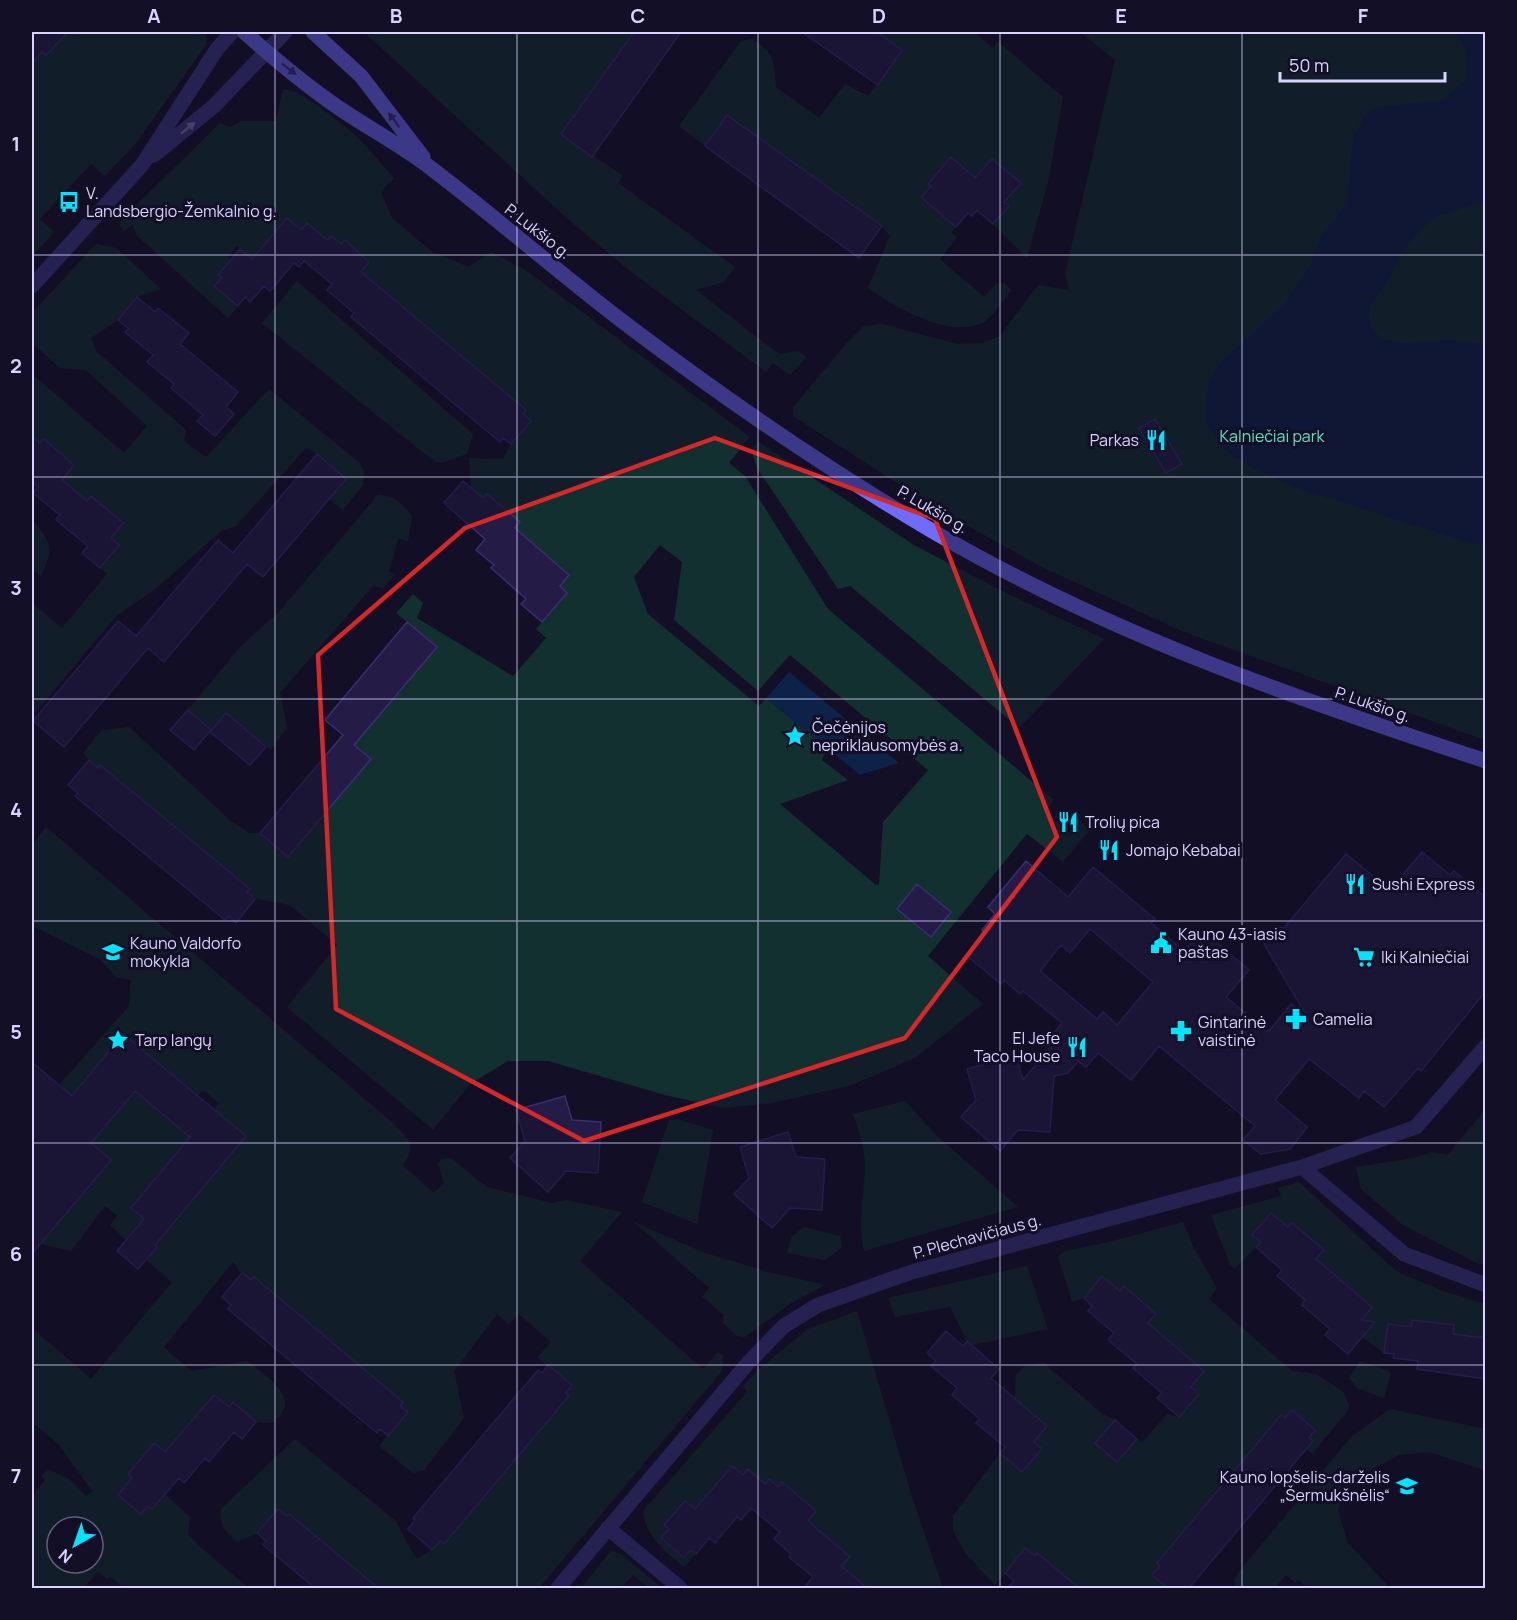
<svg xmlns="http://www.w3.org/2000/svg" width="1517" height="1620" font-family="Manrope,sans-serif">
<rect width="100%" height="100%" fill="#130f26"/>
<!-- green -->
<path fill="#12302f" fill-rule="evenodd" d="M68,32H207L206,45L136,143L105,176L91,164L40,219L54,232L32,257V64L42,52L46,55Z
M364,32H634L561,134L623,176L618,183L735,267L724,282L696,290L779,354L798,351L807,357L790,375L773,363L766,372L630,271L569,220Z
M877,32H974L994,49L997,41L1063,97L1048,182L1027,258L993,224L1009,206L1004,202L1020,183L992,159L975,178L951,157L928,184L931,186L921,197L956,227L951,232L957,237L940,259L984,297L997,283L1006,284L1011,290C1005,299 992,317 984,322C951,340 895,307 868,288L890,236L881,226L727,116L705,146L679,126L741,41L752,39C775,52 774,62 776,87L819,118L845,84L868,96L902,50Z
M1080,32H1485V740L1184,632L1042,567L936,508L793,416L794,406L846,344L864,326L883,324L957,344L982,343L1000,336L1038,285L1069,290L1065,274L1115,60Z
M283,89C301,89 340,123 355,135C369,148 381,164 394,178L381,192L392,218L432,252L469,267L491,252L527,271L750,437L729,463L745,476L828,609L1054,800L1045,812L1071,834L1081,822L1090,830L1063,862L1027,834L928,956L983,1004L915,1058L849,1086L772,1103L723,1108L665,1095L548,1061H508L470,1084L433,1130L287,1007L337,945L292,907C277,899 265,906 247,892L250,888L225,868L206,858L208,854L184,834L164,824L167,820L101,765L98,768L83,753L102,730L129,727L232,822L250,833H260L288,857L371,759L354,745L436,647L396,613L413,594L423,603L417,618L513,676L546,638L536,629L567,593L560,586L568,575L511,532L519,522L487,494L483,498L471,487L469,458L503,459L511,444L530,420L358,275L369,262L345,241L341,244L331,236L327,240L307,223L301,230L287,218L265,244L255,261L237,246L228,256L231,260L218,275L222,278L215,286L238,306L228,318L136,235L133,224L124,231L120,226L121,220L220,123L230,127L242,121H276ZM660,545L682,562L674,620L758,691L790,655L928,770L883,822L879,885L875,884L780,804L848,780L822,760L827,748L766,698L759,706L648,614L634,577Z
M96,244L116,248L161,289L137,297L118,320L91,338L97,352L186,430L184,441L206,457L269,389L360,463L364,473L363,485L343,510L329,499L346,479L317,454L306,448L236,526L221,531L158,587L116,616L36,712L32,714V662L34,659L32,655V603L62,628L107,574L100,568L119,545L111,538L123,523L92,497L87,501L62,480L74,464L44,439L40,443L32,436V374L124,453L147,426L86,370L60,368L32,343V313Z
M297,281L473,434L467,454L441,463L435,462L262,323Z
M759,442L914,545L1004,592L1104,639L1023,724L1018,727L850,586L838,589L757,468L753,456V447Z
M378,495C392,494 405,505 412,516L408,541L398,539L389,571L395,575L383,588L373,586L280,693L287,727L271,750L226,713L212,730L188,710L242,645L278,613Z
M32,519C51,544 55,546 41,576L32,569Z
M46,827L394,1124C410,1142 416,1143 403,1166L434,1193L444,1183L438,1164L441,1159L451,1158L487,1187L552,1203L566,1200L622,1212L580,1261L703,1369L718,1352L723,1356L722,1371L539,1588H378L289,1514L287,1516L278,1509L257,1533L238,1542C226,1534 219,1523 221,1509L295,1439L396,1521L409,1547L417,1559L432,1550L440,1541L444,1544L534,1438L544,1418L548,1421L569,1397L566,1393L572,1385L537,1358L551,1342L519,1314L509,1324L497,1314L454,1371L464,1418L424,1470L413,1473L379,1446L407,1412L242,1273L233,1262L164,1347L191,1371L247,1361C259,1371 291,1391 284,1408C282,1414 276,1419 272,1423L256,1422L233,1402L229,1407L214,1395L186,1427L169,1456L128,1474L132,1478L118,1495L141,1514L148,1506L153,1509L165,1494L190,1517L188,1534L199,1546L249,1588H124L110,1577L107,1579L98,1572L84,1588H32V1496L45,1480L41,1476L48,1469L69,1479L86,1496L92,1491L59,1445L32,1422V1328L91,1379L172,1282L146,1260L157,1246L136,1229L126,1241L110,1225L117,1216L105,1206L71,1251L40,1244L111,1160L91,1143L135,1091L190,1137L131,1208L163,1235L213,1110L219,1103L203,1090L197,1096L124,1034L72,1096L59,1085L129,1006L131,980L116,977L99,959L35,927L32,930V845ZM57,1527H93V1563H57Z
M905,1101L938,1137L1018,1207L864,1251C857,1223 865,1195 865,1166C865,1148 859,1131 853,1114Z
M1485,1110L1486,1264H1479L1403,1225L1361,1189L1356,1167L1414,1158L1432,1152L1448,1155Z
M677,1119L713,1130L697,1224L642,1202L669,1120Z
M1299,1182L1396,1271L1440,1290L1485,1304L1486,1338L1452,1343L1453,1325L1412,1320L1411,1327L1388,1324L1384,1353L1362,1337L1359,1323L1372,1307L1341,1280L1312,1264L1324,1250L1292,1223L1288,1227L1271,1213L1252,1235L1261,1242L1234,1269L1230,1264L1211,1215L1281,1196L1278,1188Z
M634,1222L705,1253L769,1272L825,1285L791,1303L745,1337L737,1336L723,1323L724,1315L702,1297L709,1288Z
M1183,1222L1193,1246L1217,1288L1209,1299L1292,1371L1316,1374L1343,1392L1349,1404V1409L1313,1453L1306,1449L1309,1438L1315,1430L1292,1410L1285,1418L1281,1415L1157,1563L1160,1566L1152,1575L1168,1588H1072L1060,1578L1037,1553L1035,1556L1025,1548L995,1585L965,1553L953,1531V1516L1000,1453L1022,1472L1042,1449L1034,1442L1047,1426L1015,1399L1016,1375L1026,1365L1044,1363L1101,1413L1115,1420L1095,1443L1117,1462L1137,1439L1142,1443L1167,1414L1179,1417L1199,1394L1191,1387L1204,1371L1143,1328L1124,1287L1120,1291L1102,1277L1084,1298L1072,1302L1058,1256L1065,1251L1109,1242Z
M804,1227L840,1236L842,1247L825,1260L787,1253L792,1236Z
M1027,1266L1048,1329L972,1345L967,1341L950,1307L895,1317L888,1298Z
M857,1311L913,1500L943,1588H867L857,1580L836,1572L849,1556L824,1534L804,1525L816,1511L782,1482L778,1487L769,1479L765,1484L748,1470L700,1513L685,1501L665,1525L669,1529L661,1539L683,1558L690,1550L696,1554L684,1567C665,1551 646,1538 643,1511L747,1392L743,1386L760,1368L808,1329Z
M1360,1361L1391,1372L1384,1398L1357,1388L1349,1378Z
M1390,1409L1485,1429V1470L1429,1452L1399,1455L1346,1483L1338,1511L1348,1543L1388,1586L1406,1588H1308L1298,1580L1295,1582L1286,1575L1275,1588H1236L1234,1580L1238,1573L1351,1437Z
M611,1551L621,1554L662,1588H649L633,1575L621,1588H581Z"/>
<!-- water -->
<path fill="#0c2248" d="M1455,32H1485V202L1439,215L1418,233L1399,256L1392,275L1370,306L1369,317L1373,330L1382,339L1400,343L1451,340L1485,344V545L1470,543L1297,488L1263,473L1233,457L1217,440L1205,420L1206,399L1210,381L1218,365L1285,303L1309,268L1323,233L1340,213L1348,196L1351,153L1355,133L1366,114L1378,107L1443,100L1465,81L1468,67L1464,47Z
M789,672L899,763L860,775L766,698Z"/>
<!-- building -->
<path fill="#241b47" stroke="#3b2d73" stroke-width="1.5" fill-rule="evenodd" d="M32,32H68L46,55L42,52L32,64Z
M634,32H681L592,157L561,134Z
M802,32H877L902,50L878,85Z
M727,115L882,226L859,258L705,146Z
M951,157L975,178L992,159L1021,183L1004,202L1009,206L993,224L977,210L972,216L968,213L956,227L921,197L931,186L928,184Z
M287,218L301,230L307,223L327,240L331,236L341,244L345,240L369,262L361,272L526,410L523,414L531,421L511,444L503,438L500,442L351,317L354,313L327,290L332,284L304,261L299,267L294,263L270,291L264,286L250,302L245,297L238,306L214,286L222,278L218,275L240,249L252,259Z
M137,297L155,312L158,308L189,333L180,344L238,392L226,407L234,414L215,436L197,421L203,415L171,388L174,384L147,362L153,355L125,332L129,329L118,320Z
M1155,419L1182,464L1166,473L1139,428Z
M32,436L40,443L44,439L74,465L62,480L87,501L91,496L123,523L111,538L119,545L100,568L82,553L88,546L56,520L60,515L33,493L38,487L32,481Z
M317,454L346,479L263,577L247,564L164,662L148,648L64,747L33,721L118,621L136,636L218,540L233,553Z
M463,481L483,498L487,494L520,522L515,528L569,575L560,586L567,593L542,622L521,604L526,599L491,568L494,565L476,550L485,539L444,503Z
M407,622L437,647L354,745L371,759L288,857L260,833L343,735L325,720Z
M188,710L211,730L194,750L170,730Z
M226,713L266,747L250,765L210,732Z
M89,760L98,768L100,765L250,889L247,892L255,899L236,923L228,916L225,920L75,796L78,793L68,785Z
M1422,852L1450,875L1454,871L1485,897V992L1421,1071L1418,1068L1384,1107L1364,1091L1359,1098L1309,1059L1275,1100L1307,1127L1290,1149L1261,1154L1243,1140L1255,1126L1159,1046L1131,1080L1098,1053L1086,1067L1078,1061L1068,1073L1054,1076L1050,1132L1018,1130L1000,1151L961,1117L976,1100L967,1069L1016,1055L1023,1080L1055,1042L1050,1038L1062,1023L1023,991L1020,994L1004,980L1001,984L967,956L986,934L982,930L995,914L988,907L1026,861L1068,897L1093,867L1155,919L1151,923L1184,951L1202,930L1249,970L1226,997L1268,1032L1291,1004L1309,1020L1264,944L1278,927L1284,928L1346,854L1390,890ZM1090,929L1153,982L1117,1025L1103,1012L1097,1019L1040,971L1061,945L1070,953Z
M917,884L951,912L931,937L897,909Z
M123,1034L246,1136L155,1245L157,1247L138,1269L117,1251L144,1219L131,1208L190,1137L135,1091L91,1143L111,1160L32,1254V1062L72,1096Z
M565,1096L572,1120L601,1122L598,1173L566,1171L548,1192L510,1158L525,1141L516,1110Z
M788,1132L796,1157L825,1159L822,1210L790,1208L772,1228L734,1194L749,1178L740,1147Z
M1271,1213L1288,1227L1292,1223L1324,1250L1316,1259L1372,1307L1362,1320L1375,1322L1348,1354L1325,1335L1330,1329L1302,1305L1305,1300L1277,1276L1282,1270L1256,1247L1261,1242L1252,1235Z
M242,1273L251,1280L254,1277L403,1402L400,1406L408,1412L388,1436L380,1429L377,1433L228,1309L231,1305L222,1297Z
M1102,1276L1120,1291L1124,1286L1156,1314L1148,1323L1204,1371L1191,1387L1199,1394L1179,1417L1157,1398L1162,1393L1133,1368L1137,1364L1108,1340L1114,1333L1088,1311L1092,1306L1084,1298Z
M1412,1320L1454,1325L1453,1334L1485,1338V1379L1417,1369L1418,1361L1393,1358L1394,1354L1384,1353L1388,1324L1411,1327Z
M946,1331L963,1346L967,1341L999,1369L991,1378L1047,1426L1034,1442L1042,1449L1022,1472L1000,1453L1005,1447L976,1423L980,1419L952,1395L957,1388L931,1366L936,1361L927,1353Z
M548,1365L572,1385L566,1393L569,1396L444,1544L440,1541L432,1550L408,1529L415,1520L413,1518L538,1370L542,1373Z
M214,1395L229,1407L233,1402L256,1422L242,1439L234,1432L209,1462L205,1458L184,1483L179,1478L152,1509L148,1506L141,1514L118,1495L132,1478L128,1474L154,1443L165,1452Z
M1292,1410L1315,1430L1309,1438L1313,1441L1189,1588H1168L1152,1575L1160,1566L1157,1563L1281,1415L1285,1418Z
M1115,1420L1137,1439L1117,1462L1095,1443Z
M732,1466L743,1475L748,1469L765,1484L769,1479L778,1487L782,1482L816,1511L808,1521L850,1557L841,1566L867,1588H804L813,1577L789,1557L791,1554L774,1539L780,1532L751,1508L741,1520L737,1517L715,1543L709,1538L696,1554L690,1550L684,1558L661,1538L669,1529L664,1525L685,1501L695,1509Z
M278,1509L287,1516L289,1514L378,1588H315L263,1545L266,1541L257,1533Z
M1025,1548L1035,1556L1037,1553L1079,1588H1007L1014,1581L1005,1573Z"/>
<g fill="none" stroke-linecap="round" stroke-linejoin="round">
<!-- minor -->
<path stroke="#3d3a85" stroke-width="15" d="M154,155L214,106L285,32
M32,286L142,165L217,49L232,32
M1302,1167L1404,1254L1486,1285
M608,1528L680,1588
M558,1588L748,1363L784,1326L818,1305L912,1272L1302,1167L1416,1127L1486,1046"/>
<!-- secondary -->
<path stroke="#6f6bff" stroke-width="15" d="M244,32C271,56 299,80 329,101C362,125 400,144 432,169C498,219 560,274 626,324C725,399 827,469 934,532C1107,633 1296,699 1486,761
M313,32L361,76L423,157"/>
</g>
<!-- one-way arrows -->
<defs><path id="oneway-solid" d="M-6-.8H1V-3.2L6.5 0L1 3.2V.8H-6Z" transform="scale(1.5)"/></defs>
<g fill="#38347d">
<use href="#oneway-solid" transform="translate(289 69) rotate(38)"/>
<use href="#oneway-solid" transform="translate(394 120) rotate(-127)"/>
</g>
<use fill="#837fbc" href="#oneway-solid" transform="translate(188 128) rotate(-39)"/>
<!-- marked area -->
<path d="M0 0H1517V1620H0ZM715,438L935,519L1057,837L905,1038L584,1141L336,1009L318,655L465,528Z" fill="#130f26" fill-opacity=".55" fill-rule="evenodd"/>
<path fill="none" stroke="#d62828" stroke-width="4.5" stroke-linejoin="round" d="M715,438L935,519L1057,837L905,1038L584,1141L336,1009L318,655L465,528Z"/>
<!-- grid -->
<path fill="none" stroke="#d9d4ff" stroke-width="1.5" stroke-opacity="0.55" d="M275,32V1588M517,32V1588M758,32V1588M1000,32V1588M1242,32V1588M32,255H1486M32,477H1486M32,699H1486M32,921H1486M32,1143H1486M32,1365H1486"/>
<!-- icons -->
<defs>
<symbol id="bus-bare" viewBox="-9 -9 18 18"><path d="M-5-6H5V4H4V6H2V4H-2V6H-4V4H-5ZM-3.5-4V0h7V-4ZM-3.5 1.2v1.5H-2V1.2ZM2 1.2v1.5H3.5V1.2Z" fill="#00e5ff" stroke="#130f26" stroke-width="2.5" paint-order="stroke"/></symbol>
<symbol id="restaurant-bare" viewBox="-9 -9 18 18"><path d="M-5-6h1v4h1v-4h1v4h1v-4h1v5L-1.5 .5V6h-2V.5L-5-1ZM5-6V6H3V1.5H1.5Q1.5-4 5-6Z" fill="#00e5ff" stroke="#130f26" stroke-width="2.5" paint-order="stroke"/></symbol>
<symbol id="sight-bare" viewBox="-9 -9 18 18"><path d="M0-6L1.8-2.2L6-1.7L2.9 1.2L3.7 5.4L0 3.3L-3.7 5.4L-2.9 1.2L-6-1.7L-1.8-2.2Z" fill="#00e5ff" stroke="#130f26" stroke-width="2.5" paint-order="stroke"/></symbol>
<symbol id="civic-bare" viewBox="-9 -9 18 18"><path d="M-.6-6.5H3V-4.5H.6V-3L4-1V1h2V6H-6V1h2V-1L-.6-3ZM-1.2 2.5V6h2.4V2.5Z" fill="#00e5ff" stroke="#130f26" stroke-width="2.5" paint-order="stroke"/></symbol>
<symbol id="school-bare" viewBox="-9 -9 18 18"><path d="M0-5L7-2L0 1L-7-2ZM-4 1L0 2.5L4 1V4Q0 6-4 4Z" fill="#00e5ff" stroke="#130f26" stroke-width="2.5" paint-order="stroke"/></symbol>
<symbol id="supermarket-bare" viewBox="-9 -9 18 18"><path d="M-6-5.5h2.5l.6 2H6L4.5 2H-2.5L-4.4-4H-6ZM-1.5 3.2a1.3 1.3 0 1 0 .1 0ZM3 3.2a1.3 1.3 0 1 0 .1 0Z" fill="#00e5ff" stroke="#130f26" stroke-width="2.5" paint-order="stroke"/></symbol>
<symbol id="pharmacy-bare" viewBox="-9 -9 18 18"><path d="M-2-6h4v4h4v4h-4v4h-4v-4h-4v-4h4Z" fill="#00e5ff" stroke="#130f26" stroke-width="2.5" paint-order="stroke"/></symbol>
</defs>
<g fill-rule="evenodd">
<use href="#bus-bare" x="54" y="187" width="30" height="30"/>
<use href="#restaurant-bare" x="1141" y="425" width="30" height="30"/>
<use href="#sight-bare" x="780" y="721" width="30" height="30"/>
<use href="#restaurant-bare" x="1053" y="807" width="30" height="30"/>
<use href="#restaurant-bare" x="1094" y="835" width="30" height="30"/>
<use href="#restaurant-bare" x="1340" y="869" width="30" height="30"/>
<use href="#civic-bare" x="1146" y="928" width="30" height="30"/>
<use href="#school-bare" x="98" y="937" width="30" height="30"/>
<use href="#supermarket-bare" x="1349" y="942" width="30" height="30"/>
<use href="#pharmacy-bare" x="1281" y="1004" width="30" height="30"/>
<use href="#pharmacy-bare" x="1166" y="1016" width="30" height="30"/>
<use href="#sight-bare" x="103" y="1025" width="30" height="30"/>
<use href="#restaurant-bare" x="1062" y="1032" width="30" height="30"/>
<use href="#school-bare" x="1392" y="1471" width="30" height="30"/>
</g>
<g text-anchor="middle" stroke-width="6" stroke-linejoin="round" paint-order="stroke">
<!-- poi labels -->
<g font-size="16" fill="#d9d4ff" stroke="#130f26" text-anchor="start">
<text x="86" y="199">V.<tspan x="86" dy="18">Landsbergio-Žemkalnio g.</tspan></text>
<text x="1139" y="446" text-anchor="end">Parkas</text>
<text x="812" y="733">Čečėnijos<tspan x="812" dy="18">nepriklausomybės a.</tspan></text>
<text x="1085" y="828">Trolių pica</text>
<text x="1126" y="856">Jomajo Kebabai</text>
<text x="1372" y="890">Sushi Express</text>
<text x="1178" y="940">Kauno 43-iasis<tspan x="1178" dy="18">paštas</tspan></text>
<text x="130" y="949">Kauno Valdorfo<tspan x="130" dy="18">mokykla</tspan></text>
<text x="1381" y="963">Iki Kalniečiai</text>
<text x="1313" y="1025">Camelia</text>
<text x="1198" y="1028">Gintarinė<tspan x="1198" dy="18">vaistinė</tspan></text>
<text x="1060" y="1044" text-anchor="end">El Jefe<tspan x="1060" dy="18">Taco House</tspan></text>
<text x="135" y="1046">Tarp langų</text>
<text x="1390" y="1483" text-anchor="end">Kauno lopšelis-darželis<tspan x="1390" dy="18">„Šermukšnėlis“</tspan></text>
</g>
<!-- street labels -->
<g font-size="16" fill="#d9d4ff" stroke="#130f26">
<text transform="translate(538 231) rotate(38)" y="6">P. Lukšio g.</text>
<text transform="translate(933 509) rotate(30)" y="6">P. Lukšio g.</text>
<text transform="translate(1373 704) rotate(19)" y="6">P. Lukšio g.</text>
<text transform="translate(977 1236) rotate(-15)" y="6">P. Plechavičiaus g.</text>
</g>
<!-- park labels -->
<g font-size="16" fill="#5fe0c0" stroke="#130f26">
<text x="1272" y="442">Kalniečiai park</text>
</g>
</g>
<!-- border -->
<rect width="1517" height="1620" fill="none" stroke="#130f26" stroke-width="66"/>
<!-- north arrow -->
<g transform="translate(75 1545) rotate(220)"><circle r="28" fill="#130f26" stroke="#625e7d" stroke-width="1.5"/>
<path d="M0-4.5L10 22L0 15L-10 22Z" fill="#00e5ff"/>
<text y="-9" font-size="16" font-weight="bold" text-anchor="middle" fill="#d9d4ff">N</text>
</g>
<!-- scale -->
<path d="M1280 72v9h165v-9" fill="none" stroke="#d9d4ff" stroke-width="3"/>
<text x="1289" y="72" font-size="18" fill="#d9d4ff" stroke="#130f26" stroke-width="4.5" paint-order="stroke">50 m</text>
<rect x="33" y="33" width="1451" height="1554" fill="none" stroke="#d9d4ff" stroke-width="2"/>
<g font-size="20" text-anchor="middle" font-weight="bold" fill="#d9d4ff">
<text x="154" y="23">A</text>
<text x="396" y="23">B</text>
<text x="638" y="23">C</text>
<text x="879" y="23">D</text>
<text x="1121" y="23">E</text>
<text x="1363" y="23">F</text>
<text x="16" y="151">1</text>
<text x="16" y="373">2</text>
<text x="16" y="595">3</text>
<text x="16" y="817">4</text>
<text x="16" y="1039">5</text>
<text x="16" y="1261">6</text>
<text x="16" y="1483">7</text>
</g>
</svg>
